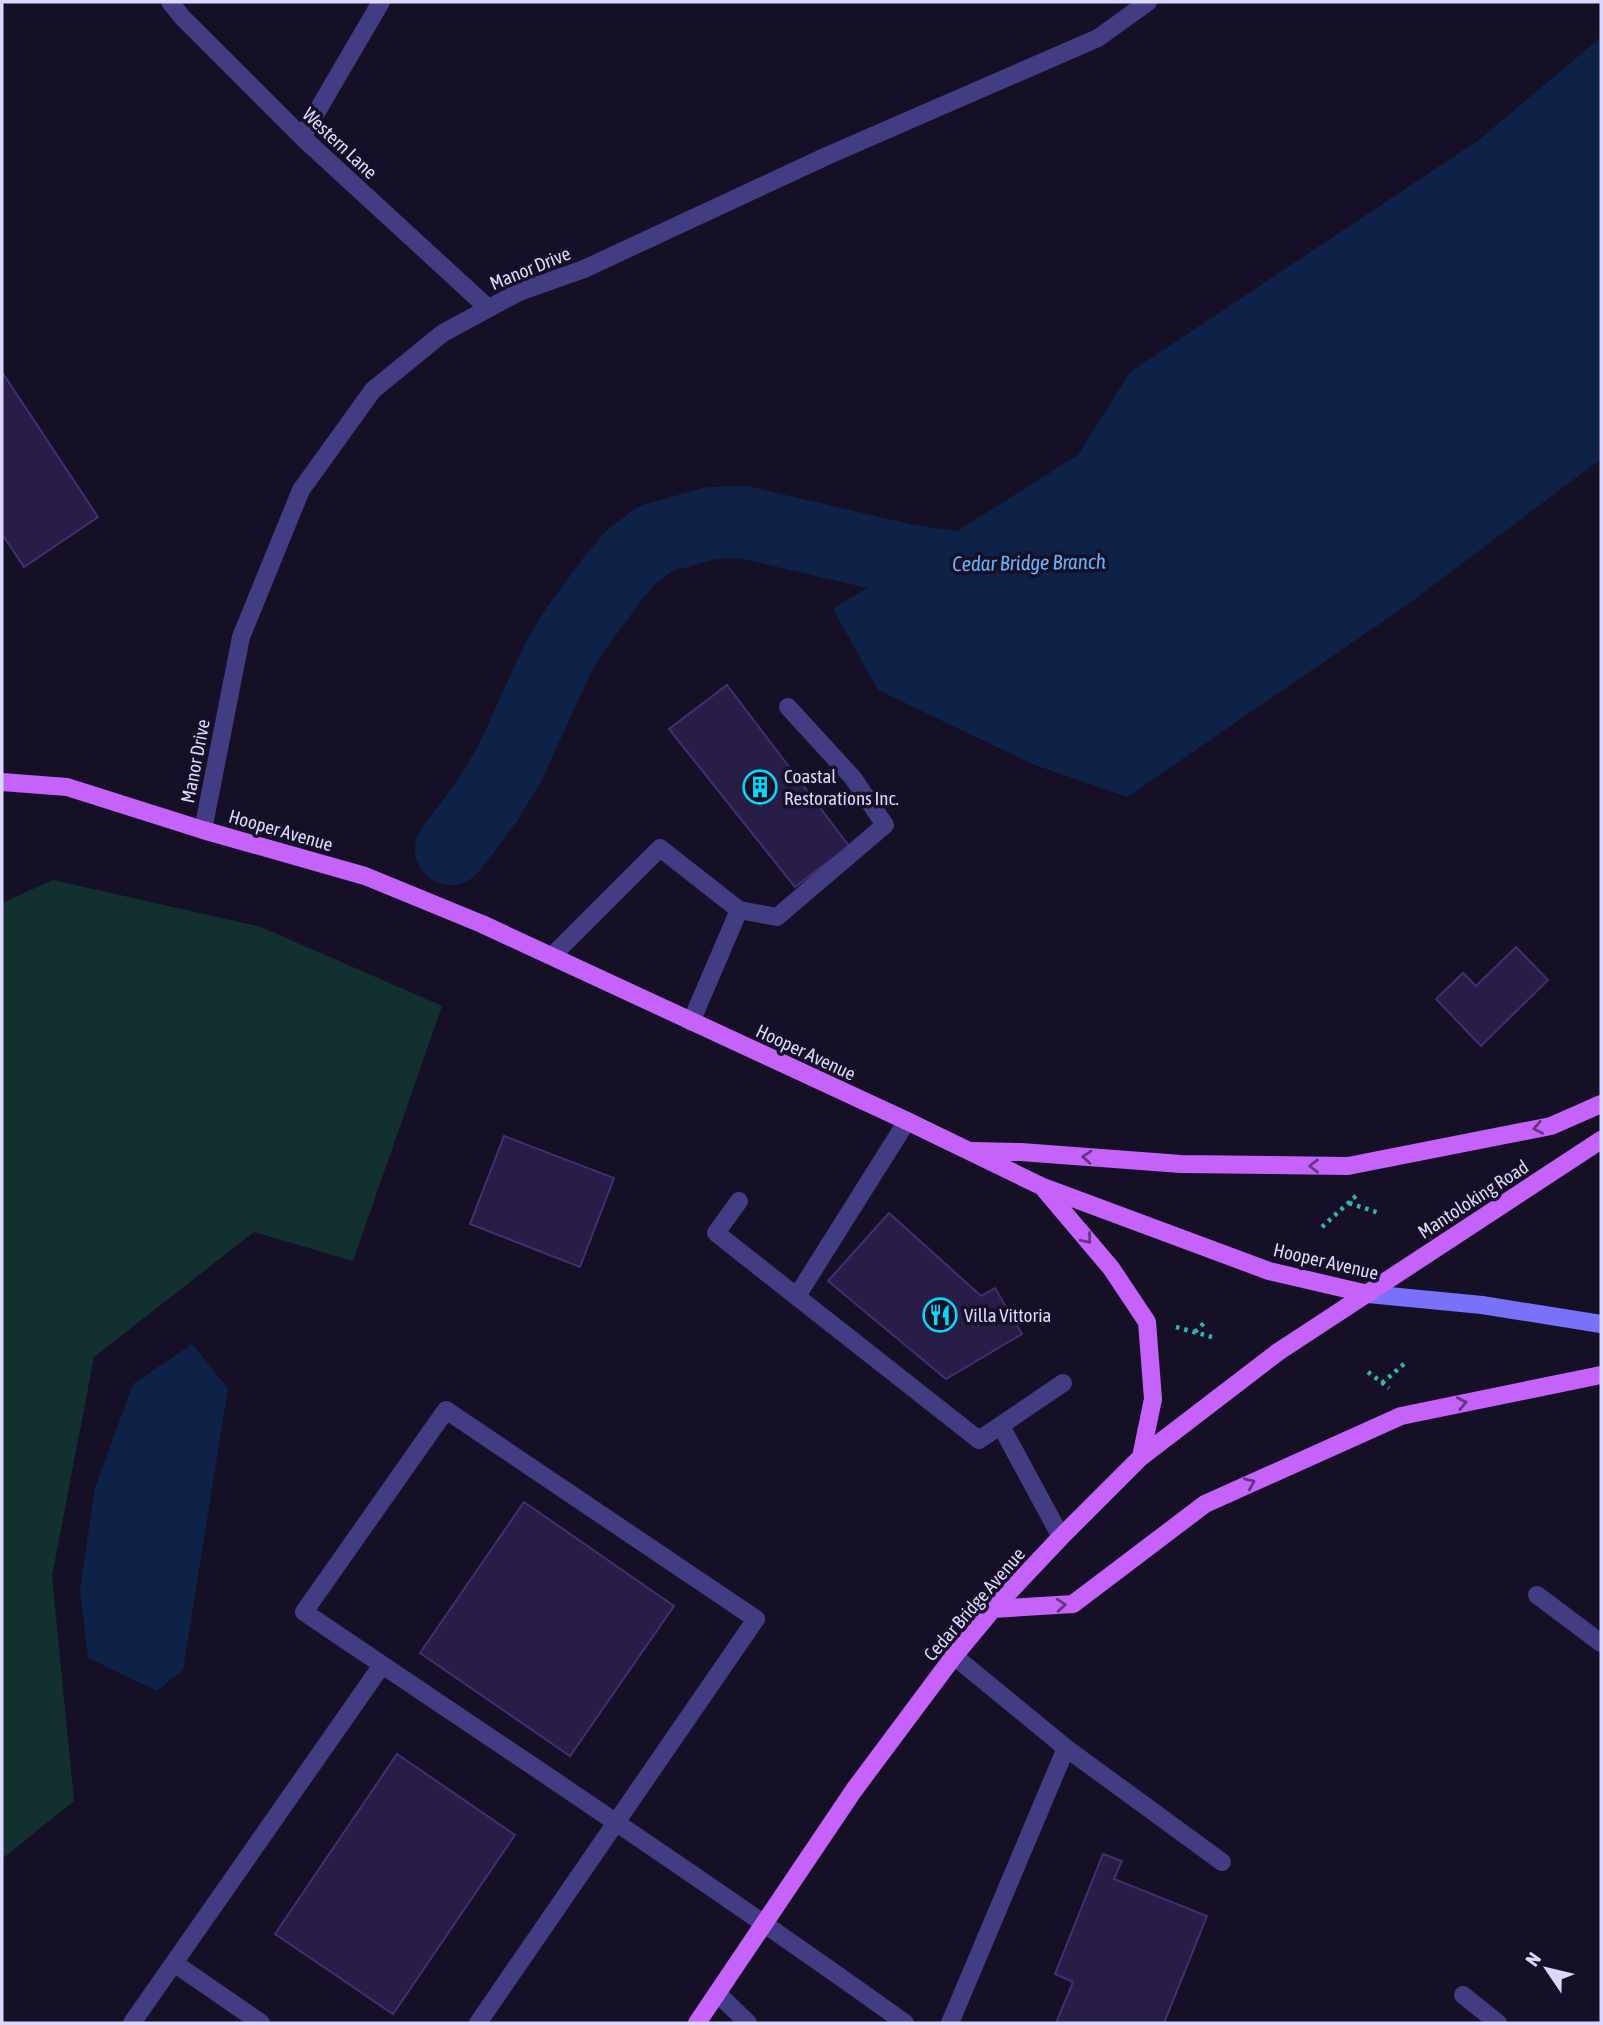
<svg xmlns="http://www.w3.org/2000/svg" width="1603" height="2025" font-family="'Asap Condensed',sans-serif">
<rect width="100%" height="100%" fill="#151026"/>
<!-- green -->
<path fill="#133030" d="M53,880L261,927L442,1006L353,1261L254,1232L94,1357L52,1576L74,1801L2,1859V903Z"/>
<!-- water -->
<path fill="#0e2147" d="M1601,37V459L1407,605L1127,797L1032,764L878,690L833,609L1078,455L1130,372L1480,139Z
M192,1344L228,1388L183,1670L157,1691L88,1658L80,1588L95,1488L133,1384Z"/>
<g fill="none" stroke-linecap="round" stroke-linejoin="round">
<!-- river -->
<path stroke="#0e2147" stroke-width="72" d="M451,849L487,801L510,763L557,660L574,631L614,577L631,557L655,539L711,523L743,522L910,561L966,569H1007"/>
</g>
<!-- building -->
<path fill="#271d46" stroke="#3f3071" stroke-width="2" d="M2,372L98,517L24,567L2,534Z
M727,685L849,846L795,887L669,729Z
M1516,947L1548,980L1481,1046L1436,999L1463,973L1476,986Z
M504,1136L614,1178L580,1267L470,1224Z
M889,1213L981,1296L995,1288L1022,1334L946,1379L828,1281Z
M524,1502L674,1606L570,1756L420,1653Z
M397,1754L515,1835L393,2014L275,1934Z
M1103,1854L1122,1861L1114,1879L1207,1916L1164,2023H1056L1073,1982L1055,1974Z"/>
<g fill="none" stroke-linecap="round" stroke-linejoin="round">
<!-- path -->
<path stroke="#34b4b0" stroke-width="4.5" stroke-dasharray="3.5 5" stroke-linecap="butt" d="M1349,1203L1379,1213
M1322,1227L1357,1195
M1176,1327L1212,1337
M1195,1332L1207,1320
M1368,1372L1389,1388
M1382,1383L1404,1364"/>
<!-- service -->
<path stroke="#423d83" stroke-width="18" d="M739,910L777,917L885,825L853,778L788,707
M552,956L660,848L739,910L691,1022
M739,1201L716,1233L979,1440L1063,1383
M797,1296L907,1121
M1001,1426L1061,1537
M1066,1748L1222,1862
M174,1963L261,2023
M717,1993L748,2023
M132,2023L382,1665
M478,2023L756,1619L446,1410L304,1612C505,1748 708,1882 905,2023
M950,2023L1066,1748L954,1656"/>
<!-- minor -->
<path stroke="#423d83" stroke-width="18" d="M170,2L182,17L302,137L488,308
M302,137L381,2
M203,830L241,637L301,490L373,390L443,333L519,292L584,269L829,155L1098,38L1148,2
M1537,1595L1601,1643
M1463,1995L1498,2023"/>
<!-- secondary -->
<path stroke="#7971fa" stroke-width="18" d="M1368,1294L1482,1305L1601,1324"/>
<!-- primary -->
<path stroke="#c562f9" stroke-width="18" d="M2,782L67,787L203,830L365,876L482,924L907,1121L1043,1187L1269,1271L1368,1294
M973,1151L1021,1152L1181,1164L1348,1166L1551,1126L1601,1104
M1045,1190L1111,1268L1147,1322L1153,1399L1141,1457
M993,1609L1073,1604L1205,1504L1401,1416L1601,1375
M697,2023L854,1790L954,1656L993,1609L1061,1537L1141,1457L1278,1352L1601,1140"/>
</g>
<!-- one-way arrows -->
<defs><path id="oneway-chevron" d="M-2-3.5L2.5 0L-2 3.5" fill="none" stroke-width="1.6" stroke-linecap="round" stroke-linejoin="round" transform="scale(1.75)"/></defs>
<g stroke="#643585">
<use href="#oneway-chevron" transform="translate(1538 1128) rotate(169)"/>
<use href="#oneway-chevron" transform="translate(1087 1157) rotate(-176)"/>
<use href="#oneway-chevron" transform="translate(1314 1166) rotate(-180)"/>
<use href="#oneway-chevron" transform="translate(1087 1239) rotate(50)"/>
<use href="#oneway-chevron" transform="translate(1462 1403) rotate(-11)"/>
<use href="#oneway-chevron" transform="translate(1250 1483) rotate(-24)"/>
<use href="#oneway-chevron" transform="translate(1061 1605) rotate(-4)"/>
</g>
<!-- icons -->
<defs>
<symbol id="building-ring" viewBox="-11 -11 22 22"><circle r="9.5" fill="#151026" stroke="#0ad7f6" stroke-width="1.5"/><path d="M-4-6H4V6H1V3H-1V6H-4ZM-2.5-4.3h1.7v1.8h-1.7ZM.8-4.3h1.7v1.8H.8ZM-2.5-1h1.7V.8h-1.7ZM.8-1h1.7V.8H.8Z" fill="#0ad7f6"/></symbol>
<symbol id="restaurant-ring" viewBox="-11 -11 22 22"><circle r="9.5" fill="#151026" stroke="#0ad7f6" stroke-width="1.5"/><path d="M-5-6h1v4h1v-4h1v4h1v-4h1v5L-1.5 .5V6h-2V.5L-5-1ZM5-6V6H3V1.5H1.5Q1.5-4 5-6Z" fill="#0ad7f6"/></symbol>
</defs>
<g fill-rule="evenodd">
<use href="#building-ring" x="741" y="768" width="38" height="38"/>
<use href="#restaurant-ring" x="921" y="1296" width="38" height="38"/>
</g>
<g text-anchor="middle" stroke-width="7" stroke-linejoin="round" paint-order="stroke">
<!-- street labels -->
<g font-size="19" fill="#dcd7fe" stroke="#151026">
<text transform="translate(340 143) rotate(43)" y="7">Western Lane</text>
<text transform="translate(530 268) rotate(-22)" y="7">Manor Drive</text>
<text transform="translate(195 761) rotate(-79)" y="7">Manor Drive</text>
<text transform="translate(281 830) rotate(16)" y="7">Hooper Avenue</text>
<text transform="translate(806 1052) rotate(25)" y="7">Hooper Avenue</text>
<text transform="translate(1473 1199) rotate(-33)" y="7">Mantoloking Road</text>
<text transform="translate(1326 1261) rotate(13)" y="7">Hooper Avenue</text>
<text transform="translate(974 1604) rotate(-49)" y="7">Cedar Bridge Avenue</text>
</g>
<!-- poi labels -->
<g font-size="19" fill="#dcd7fe" stroke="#151026" text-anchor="start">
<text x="784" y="783">Coastal<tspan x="784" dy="22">Restorations Inc.</tspan></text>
<text x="964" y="1322">Villa Vittoria</text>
</g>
<!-- water labels -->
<g font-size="21" font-style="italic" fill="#68b2fa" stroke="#151026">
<text transform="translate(1029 563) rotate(-1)" y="7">Cedar Bridge Branch</text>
</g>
</g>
<!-- border -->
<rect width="1603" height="2025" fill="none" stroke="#dcd7fe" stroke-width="7"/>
<!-- north arrow -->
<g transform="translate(1547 1969) rotate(305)" stroke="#151026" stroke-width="5" paint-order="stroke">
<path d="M0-5L12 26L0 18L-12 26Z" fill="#dcd7fe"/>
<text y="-10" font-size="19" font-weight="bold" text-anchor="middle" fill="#dcd7fe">N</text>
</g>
</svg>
